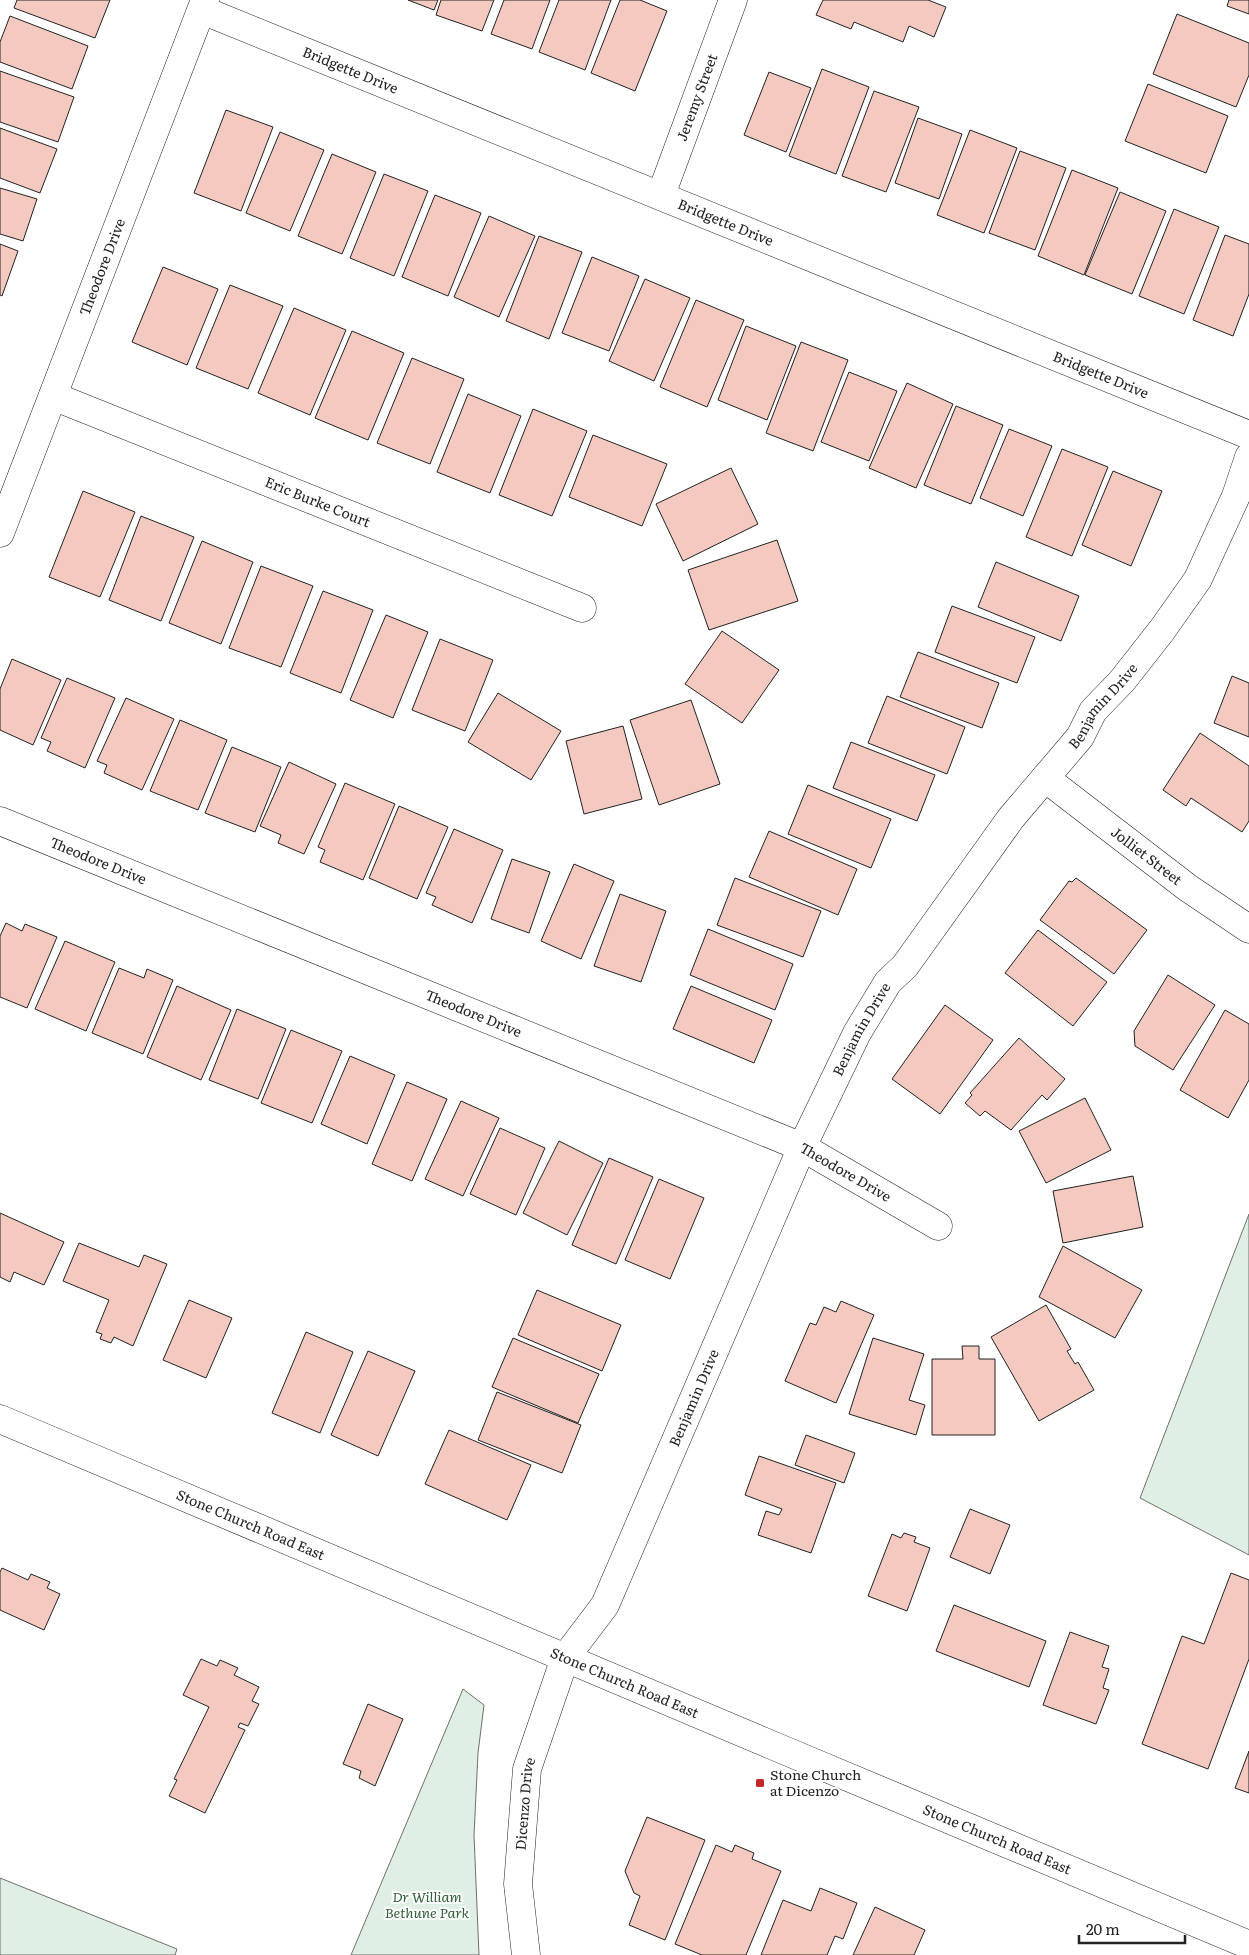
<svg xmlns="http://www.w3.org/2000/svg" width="1249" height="1955" font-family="Literata,serif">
<rect width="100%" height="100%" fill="#fff"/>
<!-- green -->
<path fill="#e0efe3" stroke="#6f6f6f" d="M1249,1214V1555L1140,1498Z
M463,1689L484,1705L478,1753L474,1835L479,1955H351Z
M0,1878L177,1949L175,1955H0Z"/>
<!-- building -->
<path fill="#f3c9c0" stroke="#222" d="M17,0H110L95,38L14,8Z
M408,0H438L434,10Z
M441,0H494L482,31L436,15Z
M504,0H550L532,49L491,34Z
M559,0H611L585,70L539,52Z
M620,0H640L667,11L635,91L591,73Z
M823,0H928L946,7L934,37L909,26L903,42L854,22L851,29L816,15Z
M1229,0H1249V14L1227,6Z
M1177,14L1249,43V75L1236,107L1153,74Z
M10,16L88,46L72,89L0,62V42Z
M822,69L869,87L836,174L789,156Z
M0,71L74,97L58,142L0,122Z
M769,72L811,88L786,152L744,135Z
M1148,84L1228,116L1206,173L1125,141Z
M874,91L919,107L886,192L842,176Z
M226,110L273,127L241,211L194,193Z
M918,118L962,134L939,199L895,183Z
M0,128L57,149L40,193L0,178Z
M970,130L1017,148L984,233L937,215Z
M280,132L324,150L290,231L246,213Z
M1020,151L1066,168L1035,250L989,233Z
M332,154L376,172L342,254L298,236Z
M1072,170L1118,188L1084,275L1038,256Z
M384,174L428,191L394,276L350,258Z
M0,188L37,199L23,241L0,234Z
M1120,192L1166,211L1132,294L1085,275Z
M435,195L481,213L448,296L402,277Z
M1174,209L1219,227L1184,314L1139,296Z
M489,216L535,236L499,317L454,297Z
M1225,235L1249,244V294L1233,336L1193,320Z
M539,236L582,252L549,339L506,321Z
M0,244L18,251L2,296L0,295Z
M592,257L639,276L609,351L562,333Z
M163,267L218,289L187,365L132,342Z
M645,279L690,298L654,381L609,361Z
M230,285L283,306L248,389L196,368Z
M696,300L744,320L707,407L660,387Z
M294,308L346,330L310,415L258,393Z
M746,326L796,346L767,420L718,400Z
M352,331L404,353L368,440L315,418Z
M801,342L848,360L813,451L766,433Z
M412,358L464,379L430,464L377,443Z
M849,372L897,391L869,461L821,442Z
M907,383L953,404L916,488L869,468Z
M468,394L521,416L490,493L437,472Z
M956,406L1003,425L971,504L924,485Z
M533,409L587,431L552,516L499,495Z
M1009,429L1052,446L1023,516L980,498Z
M593,435L667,464L642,526L569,497Z
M1062,449L1108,467L1072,556L1026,537Z
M731,468L758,524L683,561L656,504Z
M1113,471L1162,491L1131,566L1082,545Z
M83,491L135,512L100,597L49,577Z
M141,516L194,537L161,621L109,600Z
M777,540L798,601L709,630L688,570Z
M202,541L253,562L221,644L169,623Z
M996,562L1079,596L1061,641L978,607Z
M261,566L313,586L281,667L229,648Z
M323,591L373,610L341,693L290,673Z
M952,606L1035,637L1017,683L935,652Z
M386,615L428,632L393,718L350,700Z
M722,631L779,670L742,723L685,684Z
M440,639L493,660L465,731L412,710Z
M918,652L999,683L982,728L900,697Z
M12,659L61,680L33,745L0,730V689Z
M1232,676L1249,683V737L1214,723Z
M67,678L115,698L85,768L47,751L51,742L41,738Z
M498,693L561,731L531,780L468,742Z
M887,696L965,727L947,774L868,743Z
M126,698L174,719L142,790L104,773L107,765L97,761Z
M691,700L720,784L659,805L630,720Z
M180,720L227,740L198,810L150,791Z
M623,726L642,799L584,814L566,741Z
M1200,733L1249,766V821L1242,832L1191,798L1186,806L1163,790Z
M851,742L935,775L917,821L833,788Z
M232,747L281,767L255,832L205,813Z
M289,762L336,784L304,854L278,843L281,835L260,826Z
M345,783L395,804L363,880L320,862L325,850L318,847Z
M808,785L891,819L871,868L788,834Z
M399,806L448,827L417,899L369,878Z
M454,829L503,850L472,923L432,905L436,897L426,893Z
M769,831L857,869L838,915L749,877Z
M512,859L550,872L529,933L491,919Z
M574,864L614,881L581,959L541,941Z
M735,878L821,911L803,957L717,925Z
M1076,878L1147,930L1114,974L1040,920L1069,881L1072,882Z
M620,894L666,911L641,982L594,966Z
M6,923L22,931L25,924L57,937L27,1008L0,997V936Z
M708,929L793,964L775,1010L690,975Z
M1038,930L1107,982L1073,1026L1005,973Z
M65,941L115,962L86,1031L35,1009Z
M119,968L144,978L147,969L173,980L143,1054L92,1033Z
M1168,975L1215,1005L1173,1070L1135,1046L1134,1031Z
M177,986L231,1010L201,1080L147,1057Z
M691,986L772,1020L754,1063L673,1029Z
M945,1005L993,1040L940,1114L892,1079Z
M237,1009L286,1029L258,1099L209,1080Z
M1225,1010L1249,1024V1080L1228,1118L1180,1090Z
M291,1030L342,1051L312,1123L261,1103Z
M1019,1038L1065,1079L1047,1100L1042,1095L1011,1130L985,1111L980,1116L965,1103L972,1095L970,1093Z
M350,1056L395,1075L367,1144L321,1124Z
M407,1082L447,1099L412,1181L372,1164Z
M1085,1098L1111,1150L1046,1183L1019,1131Z
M461,1101L499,1118L463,1196L425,1179Z
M500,1128L545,1148L516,1215L470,1194Z
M559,1141L603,1163L567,1235L523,1213Z
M609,1158L653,1177L616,1264L572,1245Z
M1133,1176L1143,1227L1063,1243L1053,1191Z
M659,1179L704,1198L670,1279L625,1260Z
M0,1213L64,1242L44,1285L14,1272L10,1282L0,1277Z
M79,1243L139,1267L144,1255L167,1264L133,1346L114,1337L111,1343L100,1339L102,1334L96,1332L109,1300L63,1281Z
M1063,1246L1142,1290L1115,1338L1039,1297Z
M537,1290L621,1325L602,1371L518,1335Z
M189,1300L232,1318L206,1378L163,1360Z
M841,1301L874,1315L836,1403L785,1381L810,1323L816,1325L824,1307L836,1312Z
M1046,1305L1071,1349L1067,1351L1075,1364L1078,1362L1094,1390L1039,1421L991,1337Z
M306,1332L353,1352L320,1433L272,1413Z
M513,1338L599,1374L578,1423L492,1387Z
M873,1338L924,1354L909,1400L925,1405L916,1435L849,1414Z
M962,1346H979V1359H995V1435H932V1359H963Z
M368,1351L415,1371L378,1456L331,1435Z
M497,1392L581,1425L562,1473L478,1440Z
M449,1430L531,1465L507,1520L425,1484Z
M806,1435L855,1453L844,1483L795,1465Z
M759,1456L836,1483L811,1553L758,1535L766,1511L779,1515L782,1509L745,1495Z
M970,1509L1010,1525L990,1574L950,1557Z
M904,1533L916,1537L914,1542L930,1548L907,1611L868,1596L892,1534L901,1538Z
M2,1568L28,1580L31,1574L50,1582L47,1588L60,1594L44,1630L0,1610V1572Z
M1231,1573L1249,1580V1659L1208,1769L1142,1744L1182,1636L1204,1644Z
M954,1605L1046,1641L1029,1687L936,1651Z
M1070,1632L1109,1646L1102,1667L1109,1669L1103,1688L1109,1690L1096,1724L1043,1705Z
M201,1659L217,1666L220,1660L238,1668L234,1675L259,1687L252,1701L259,1704L248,1726L240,1723L238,1727L245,1730L205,1813L169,1796L177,1780L174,1779L209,1707L183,1695Z
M368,1704L403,1719L375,1786L359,1778L361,1771L343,1764Z
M1249,1751V1793L1235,1788Z
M647,1817L705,1840L665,1940L629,1925L640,1896L634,1893L625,1871Z
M716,1845L732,1852L735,1845L754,1853L752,1859L781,1871L746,1955H702L675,1944Z
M820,1888L857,1903L843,1939L835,1936L827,1955H761L783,1900L811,1911Z
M875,1907L925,1930L914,1955H853Z"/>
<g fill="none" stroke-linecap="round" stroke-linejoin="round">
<defs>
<g id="minor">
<path id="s1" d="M202,10L1249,435"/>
<path id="s2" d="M661,195L733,0"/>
<path id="s3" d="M53,396L582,608"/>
<path id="s4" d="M0,533L205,0"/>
<path id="s5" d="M1045,778L1188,888L1249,929"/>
<path id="s6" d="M0,821L802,1147L938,1226"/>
<path id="s7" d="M526,1955L518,1884L527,1769L565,1658L605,1605L802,1147L857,1033L888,982L905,966L1011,818L1080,737L1093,711L1122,681L1162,630L1198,579L1236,496L1249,457"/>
</g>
<g id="major">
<path id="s8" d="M0,1419L774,1746L1249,1945"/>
</g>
</defs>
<!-- minor casing -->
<use href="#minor" stroke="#222" stroke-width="29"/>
<!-- major casing -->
<use href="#major" stroke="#222" stroke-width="29"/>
<!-- minor -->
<use href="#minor" stroke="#fff" stroke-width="28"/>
<!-- major -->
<use href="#major" stroke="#fff" stroke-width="28"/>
</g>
<!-- markers -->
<rect fill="#c62828" stroke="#fff" stroke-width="2" x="755" y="1778" width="10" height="10" rx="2.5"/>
<g text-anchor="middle" stroke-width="4" stroke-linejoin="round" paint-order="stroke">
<!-- street labels -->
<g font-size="14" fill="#222" stroke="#fff">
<text dy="5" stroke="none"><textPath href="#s1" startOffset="160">Bridgette Drive</textPath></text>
<text dy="5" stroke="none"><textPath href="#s2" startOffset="104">Jeremy Street</textPath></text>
<text dy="5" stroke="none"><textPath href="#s1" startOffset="565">Bridgette Drive</textPath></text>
<text dy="5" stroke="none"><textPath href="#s4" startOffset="285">Theodore Drive</textPath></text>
<text dy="5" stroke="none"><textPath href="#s1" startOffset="970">Bridgette Drive</textPath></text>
<text dy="5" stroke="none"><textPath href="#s3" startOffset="285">Eric Burke Court</textPath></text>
<text dy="5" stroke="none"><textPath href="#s7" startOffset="1406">Benjamin Drive</textPath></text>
<text dy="5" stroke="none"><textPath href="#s5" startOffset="128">Jolliet Street</textPath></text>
<text dy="5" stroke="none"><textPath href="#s6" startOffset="106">Theodore Drive</textPath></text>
<text dy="5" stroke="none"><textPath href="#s6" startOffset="511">Theodore Drive</textPath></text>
<text dy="5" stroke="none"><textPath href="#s7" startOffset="1001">Benjamin Drive</textPath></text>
<text dy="5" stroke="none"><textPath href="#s6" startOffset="916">Theodore Drive</textPath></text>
<text dy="5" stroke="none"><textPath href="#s7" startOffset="596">Benjamin Drive</textPath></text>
<text dy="5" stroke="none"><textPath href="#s8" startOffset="272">Stone Church Road East</textPath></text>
<text dy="5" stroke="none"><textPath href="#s8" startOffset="678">Stone Church Road East</textPath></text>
<text dy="5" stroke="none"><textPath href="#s7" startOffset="152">Dicenzo Drive</textPath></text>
<text dy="5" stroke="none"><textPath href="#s8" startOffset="1082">Stone Church Road East</textPath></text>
</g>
<!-- poi labels -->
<g font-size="14" fill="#222" stroke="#fff" text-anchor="start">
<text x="770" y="1780">Stone Church<tspan x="770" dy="16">at Dicenzo</tspan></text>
</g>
<!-- park labels -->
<g font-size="14" font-style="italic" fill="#2f5e38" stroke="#fff">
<text x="427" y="1902">Dr William<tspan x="427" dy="16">Bethune Park</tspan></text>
</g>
</g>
<!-- scale -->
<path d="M1079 1935v8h106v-8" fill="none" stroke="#222222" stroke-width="2.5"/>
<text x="1086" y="1935" font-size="15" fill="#222222" stroke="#ffffff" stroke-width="4" paint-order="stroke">20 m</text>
</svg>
